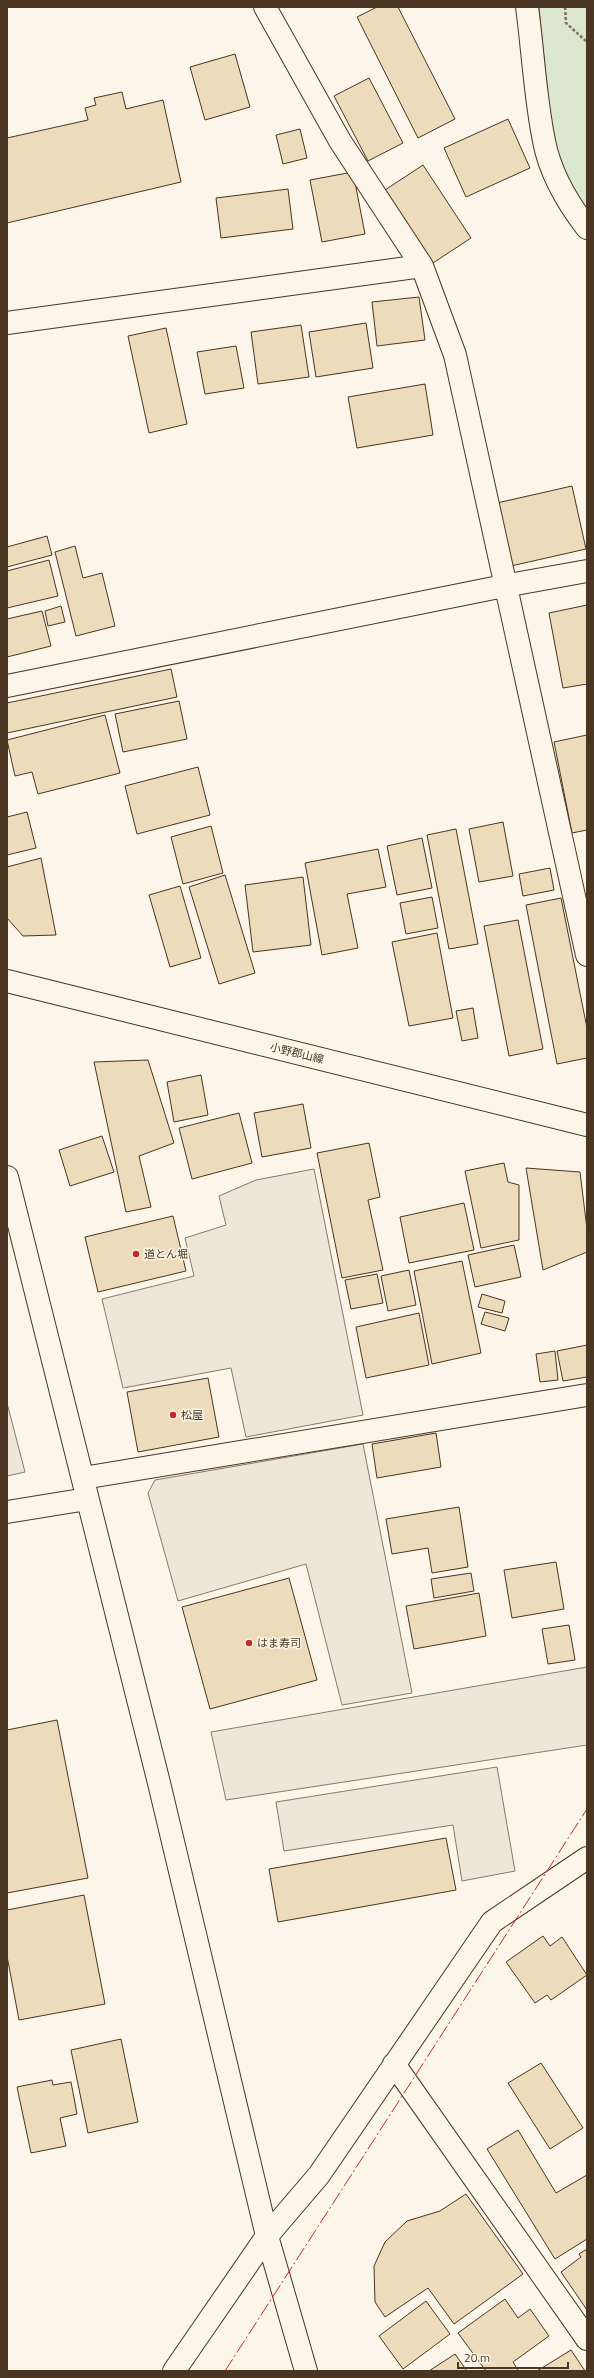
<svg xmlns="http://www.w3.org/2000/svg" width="594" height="2378" font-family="'Titillium Web','Noto Sans JP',sans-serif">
<rect width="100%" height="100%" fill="#fbf6e9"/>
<!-- green -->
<path fill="#dce7d0" stroke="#887966" d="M539,7H587V219L556,178Z"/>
<!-- parking -->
<path fill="#ede7d9" stroke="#887966" d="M314,1169L363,1415L246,1437L231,1368L123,1388L102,1299L194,1276L185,1238L226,1225L219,1196L256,1180Z
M7,1403L25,1472L7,1476Z
M363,1444L412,1693L342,1705L306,1564L178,1601L148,1493L155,1480Z
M587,1667V1745L226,1800L211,1732Z
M497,1767L515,1871L462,1881L453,1825L284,1851L276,1802Z"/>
<!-- building -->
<path fill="#ecdcbc" stroke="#4a3520" d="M377,7H398L455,119L418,138L357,17Z
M235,54L250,107L205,120L190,67Z
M369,78L403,143L368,161L334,96Z
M122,92L126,109L163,100L181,182L7,223V138L88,120L85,108L96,105L94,98Z
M508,119L530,168L466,197L444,148Z
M300,129L307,158L283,164L276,135Z
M423,165L471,238L433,263L385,190Z
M353,172L365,234L322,242L310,180Z
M288,189L293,229L221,238L216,198Z
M419,297L425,340L377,346L372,302Z
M366,323L373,368L316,377L309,332Z
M301,325L309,377L258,384L251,332Z
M166,328L187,424L149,433L128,336Z
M236,346L244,388L205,394L197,352Z
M425,384L433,435L357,448L348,397Z
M572,486L586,549L511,566L497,503Z
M47,536L52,555L7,567V547Z
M75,546L83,578L102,573L115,626L76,636L55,552Z
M49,560L58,596L7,608V571Z
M587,605V684L563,688L549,613Z
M61,606L65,622L48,626L45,611Z
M42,611L51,646L7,657V619Z
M171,669L177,697L7,733V703Z
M179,701L187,739L123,752L115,714Z
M105,715L120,773L38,794L32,772L15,776L7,740Z
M587,735V830L572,833L554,742Z
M198,767L210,815L137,834L125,786Z
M27,812L36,848L7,855V817Z
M503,822L513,876L479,882L469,829Z
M211,826L223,873L183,884L171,837Z
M456,829L478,944L449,949L427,835Z
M422,838L432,888L397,895L387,846Z
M378,849L386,887L347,894L358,948L322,955L305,863Z
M41,858L56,935L23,936L7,918V867Z
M550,868L554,890L523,896L519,874Z
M225,875L255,973L219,984L189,887Z
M303,877L311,945L253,952L245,885Z
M180,886L201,958L170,967L149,895Z
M432,897L438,928L406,934L400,903Z
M561,898L587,1028V1058L557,1064L526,905Z
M518,920L543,1049L509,1056L484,926Z
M437,933L453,1018L409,1026L392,942Z
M473,1008L478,1038L462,1041L456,1011Z
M148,1060L174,1143L139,1156L151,1207L126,1212L94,1062Z
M201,1075L208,1115L174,1122L167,1082Z
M303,1104L311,1148L262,1157L254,1113Z
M239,1113L252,1163L192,1179L179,1128Z
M102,1136L114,1172L70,1186L59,1150Z
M369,1143L380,1197L368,1200L383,1270L342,1278L317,1153Z
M504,1163L508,1182L519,1185V1240L481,1248L465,1171Z
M526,1168L580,1172L587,1229V1252L543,1270Z
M464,1203L474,1250L409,1263L400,1217Z
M173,1216L186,1271L98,1292L85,1237Z
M514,1245L521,1277L475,1287L468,1255Z
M462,1261L481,1353L432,1364L414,1271Z
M409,1270L416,1305L388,1311L381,1276Z
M377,1274L383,1303L351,1309L345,1280Z
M482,1294L505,1301L502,1313L478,1307Z
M485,1312L509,1318L505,1331L481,1324Z
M419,1313L429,1365L366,1378L356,1327Z
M587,1345V1377L563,1381L557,1351Z
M555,1351L558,1380L540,1382L536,1354Z
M208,1378L219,1437L138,1452L127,1392Z
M436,1433L441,1467L377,1478L372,1444Z
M459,1507L468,1567L432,1573L428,1548L392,1554L386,1519Z
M556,1562L564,1609L512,1618L504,1570Z
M471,1573L474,1591L434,1598L431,1579Z
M289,1578L317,1680L210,1709L182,1607Z
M479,1593L486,1636L414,1649L406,1606Z
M569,1625L575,1660L548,1664L542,1629Z
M57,1720L88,1878L7,1893V1730Z
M446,1838L456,1890L278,1922L269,1869Z
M84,1895L105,2004L19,2020L7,1956V1910Z
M543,1936L550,1946L562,1937L587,1975L551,2000L547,1995L535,2003L506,1962Z
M121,2039L138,2122L88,2133L71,2050Z
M541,2063L583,2128L550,2149L508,2083Z
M52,2080L53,2085L71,2082L77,2114L60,2118L66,2146L31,2153L17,2087Z
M518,2130L556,2193L587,2175V2239L555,2259L487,2149Z
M466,2194L523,2274L454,2324L428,2288L385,2317L375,2302L374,2266L385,2242L407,2221L440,2211Z
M587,2249V2310L561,2272L581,2257L579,2254Z
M505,2299L518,2318L530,2309L549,2336L513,2362L518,2370L517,2371H486L458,2333Z
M426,2301L450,2334L403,2369L379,2336Z
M571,2350L585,2371H537Z
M455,2354L467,2371H429Z"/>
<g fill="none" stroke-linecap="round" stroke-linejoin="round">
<defs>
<path id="minor" d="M265,7L340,141L422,266L455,355L587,955
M527,7C533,51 535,97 544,141C550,173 567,202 587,228
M7,323L422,266
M7,686L504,586L587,571
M7,1177L159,1783L267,2236L306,2371
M83,1478L587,1395
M7,1512L87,1499
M394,2064L587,2339
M174,2371L267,2236L319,2175L492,1922L587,1858"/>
<path id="major" d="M7,981L587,1125"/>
</defs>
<!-- minor casing -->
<use href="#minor" stroke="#4a3520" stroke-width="24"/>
<!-- major casing -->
<use href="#major" stroke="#4a3520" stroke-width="24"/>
<!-- path -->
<path stroke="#7f6f5c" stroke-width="2.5" stroke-dasharray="3 2" stroke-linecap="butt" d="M565,7L566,23L587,42"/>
<!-- minor -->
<use href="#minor" stroke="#fbf6e9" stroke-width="22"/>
<!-- major -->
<use href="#major" stroke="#fbf6e9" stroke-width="22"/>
<!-- power -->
<path stroke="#c62828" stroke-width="1" stroke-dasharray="14 3 2 3" stroke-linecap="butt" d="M225,2371L587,1809"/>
</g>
<!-- markers -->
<g fill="#c62828" stroke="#fbf6e9" stroke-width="1.5">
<circle cx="136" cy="1254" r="4"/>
<circle cx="173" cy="1415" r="4"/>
<circle cx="249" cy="1643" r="4"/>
</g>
<g text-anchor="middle" stroke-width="3" stroke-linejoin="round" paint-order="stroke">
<!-- street labels -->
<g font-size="11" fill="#4a3520" stroke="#fbf6e9">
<text transform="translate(297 1053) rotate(14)" y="4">小野郡山線</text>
</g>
<!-- poi labels -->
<g font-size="11" fill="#4a3520" stroke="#fbf6e9" text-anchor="start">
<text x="144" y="1258">道とん堀</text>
<text x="181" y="1419">松屋</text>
<text x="257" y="1647">はま寿司</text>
</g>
</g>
<!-- border -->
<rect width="594" height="2378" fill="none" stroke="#4a3520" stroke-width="16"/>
<!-- scale -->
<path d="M458 2362v6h110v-6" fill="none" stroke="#4a3520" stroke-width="2"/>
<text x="464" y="2362" font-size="12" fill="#4a3520" stroke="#fbf6e9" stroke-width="3" paint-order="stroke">20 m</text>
</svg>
